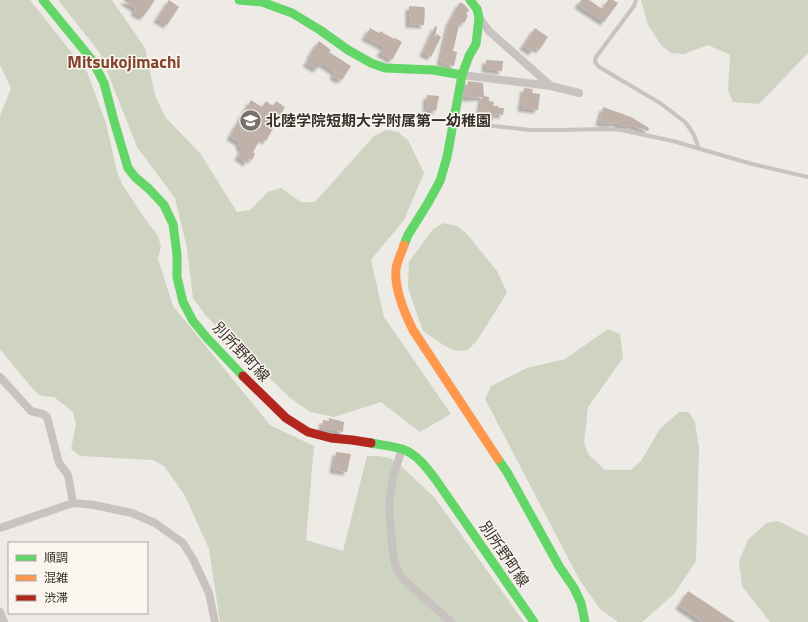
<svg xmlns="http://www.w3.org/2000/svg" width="808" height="622" font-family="'Titillium Web','Noto Sans JP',sans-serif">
<defs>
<filter id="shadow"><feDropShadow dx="-3.5" dy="3.5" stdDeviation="1" flood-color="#0004"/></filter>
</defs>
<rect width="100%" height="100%" fill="#eeeae6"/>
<!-- green -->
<path fill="#cfd3c1" d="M0,0H30L87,72L106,123L117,172L122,184L143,216L158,236L161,247L158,259L173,306L270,425L314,446L306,540L343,551L367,456H379L390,458L401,466L435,498L524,622H220L209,549L184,494L164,466L153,460L80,456L71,449L76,424L73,412L54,397L41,396L32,388L0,349V116L11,88L0,65Z
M58,0H112L145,48L155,95L165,117L200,153L237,212L250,210L268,192L281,188L301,202H315L374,136L386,130L398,132L408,140L424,173L404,220L371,260L384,317L451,414L420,432L381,402L334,417L310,412L289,397L206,316L193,298L187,248L175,198L137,147L100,53Z
M641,0H808V53L759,104L733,102L728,91L730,55L708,45L684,54L671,53L661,45L648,25Z
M444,223L457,226L467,234L497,271L507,293L476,342L467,350L456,351L445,346L423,331L408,288L409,262L433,229Z
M608,329L620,334L623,358L588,407L584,443L588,454L605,470H631L641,461L660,429L679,412H689L695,422L699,448L696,561L674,594L642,622H618L600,609L579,579L485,399L491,386L527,368L565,359Z
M778,521L808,536V622H770L742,586L739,561L748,540L766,523Z"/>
<!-- building -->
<path fill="#c0b1a9" filter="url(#shadow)" d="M123,0H155L143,17L134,12L136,9Z
M169,0L179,7L167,25L157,19Z
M581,0H589L602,9L608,0H613L618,3L604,22L578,5Z
M460,2L465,5L469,10L466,14L468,16L464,23L460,21L453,51L457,52L454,66L440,62L449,23Z
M409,6L424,7V8L425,9L424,25L409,24Z
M435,26L437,27L435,37L437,34L441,37L431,57L423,53Z
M370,28L379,33L380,31L394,39L395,38L402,42L392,60L380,53L384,47L365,37Z
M535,28L548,37L539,50L535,47L532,52L523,46Z
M319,41L331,50L329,52L351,66L342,80L340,78L339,80L333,76L335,72L322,63L318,68L317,67L316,69L306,63L311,56L310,55Z
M486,60L503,61L502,71L485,69Z
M468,81L483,83L484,96L489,97V101L494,102L493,106H499L498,108H504L503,115L496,114V118L492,117L491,119L481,118V116H479L482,97L465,98Z
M524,88L533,89L532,93L540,94L538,110L521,108Z
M427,95L439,96L436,111L426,109L427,104L426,103Z
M251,100L262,107L266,101L273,106L276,101L285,107L266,141L261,138L253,152L255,154L252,160L249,158L247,163L238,157L242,149L240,147L239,142L230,137L238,122L241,120L240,119Z
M603,107L631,117L649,128L648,131L630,125L629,127L626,126L625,127L613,122L612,124L608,123L607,124L599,122Z
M329,418L344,422L343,432L322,428L323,420L329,421Z
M336,452L351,454L347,472L333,470Z
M688,591L735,622H703L679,606Z"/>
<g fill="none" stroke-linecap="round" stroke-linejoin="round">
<!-- lane -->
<path stroke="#c8c3bf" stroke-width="4" d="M636,0L634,6L596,57L595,62L599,67L660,103L685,122L693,133L699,149
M454,124L484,125L531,130H559L604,129L621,130L673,141L752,164L808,177"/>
<!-- street -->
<path stroke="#c8c3bf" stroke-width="8" d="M479,18L489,31L551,86
M462,75L551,86L579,93
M0,377L31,411L43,414L47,417L59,463L68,475L73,503
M402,449L393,477L389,503L392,545L395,564L400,575L405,581L451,622
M0,528L73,503L94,505L132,513L155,523L183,543L193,559L209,593L215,622
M0,612L4,622"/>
<!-- fast -->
<path stroke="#63d668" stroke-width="9" d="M43,0L92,60L104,83L114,121L128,168L135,177L149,189L164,205L173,224L177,254V277L183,302L193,321L207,338L243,376
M239,0L262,2L292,13L320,30L348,50L371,63L385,68L433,70L462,75
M404,245L408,235L428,203L440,181L447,157L462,75L469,56L476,44L479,18L477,9L470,0
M371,443C381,445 392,446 402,449C417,454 427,468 436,480L534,622
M498,459L507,472L559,566L574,588L581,603L585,622"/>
<!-- slow -->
<path stroke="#ff974d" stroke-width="9" d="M404,245C402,252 397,261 396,269C394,289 404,312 413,330L498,459"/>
<!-- jam -->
<path stroke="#b3261e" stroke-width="9" d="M243,376L286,418L308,432L331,438L352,440L371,443"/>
</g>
<!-- icons -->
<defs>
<symbol id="school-disc" viewBox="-11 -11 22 22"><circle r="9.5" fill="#78726d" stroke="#faf5ef"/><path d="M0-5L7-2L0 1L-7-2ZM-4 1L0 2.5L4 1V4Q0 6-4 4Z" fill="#fff"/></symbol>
</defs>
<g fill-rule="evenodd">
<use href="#school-disc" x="238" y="108" width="25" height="25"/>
</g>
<g text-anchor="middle" stroke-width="3" stroke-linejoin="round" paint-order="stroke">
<!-- poi labels -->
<g font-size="15" font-weight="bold" fill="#39312c" stroke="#faf5ef" text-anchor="start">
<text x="266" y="126">北陸学院短期大学附属第一幼稚園</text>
</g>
<!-- street labels -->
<g font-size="15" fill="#39312c" stroke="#faf5ef">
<text transform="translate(241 352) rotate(47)" y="5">別所野町線</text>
<text transform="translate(504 554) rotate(56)" y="5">別所野町線</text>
</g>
<!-- quarter labels -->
<g font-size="17" font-weight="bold" fill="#82442c" stroke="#faf5ef">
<text x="124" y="68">Mitsukojimachi</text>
</g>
</g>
<!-- legend -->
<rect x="8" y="542" width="140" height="72" fill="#faf5ef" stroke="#ada7a1"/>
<rect x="16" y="555" width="20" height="6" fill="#63d668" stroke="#ada7a1"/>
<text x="44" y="562" font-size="12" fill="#39312c">順調</text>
<rect x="16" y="575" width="20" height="6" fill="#ff974d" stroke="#ada7a1"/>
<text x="44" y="582" font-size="12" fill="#39312c">混雑</text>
<rect x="16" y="595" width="20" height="6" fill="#b3261e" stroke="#ada7a1"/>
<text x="44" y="602" font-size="12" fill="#39312c">渋滞</text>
</svg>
